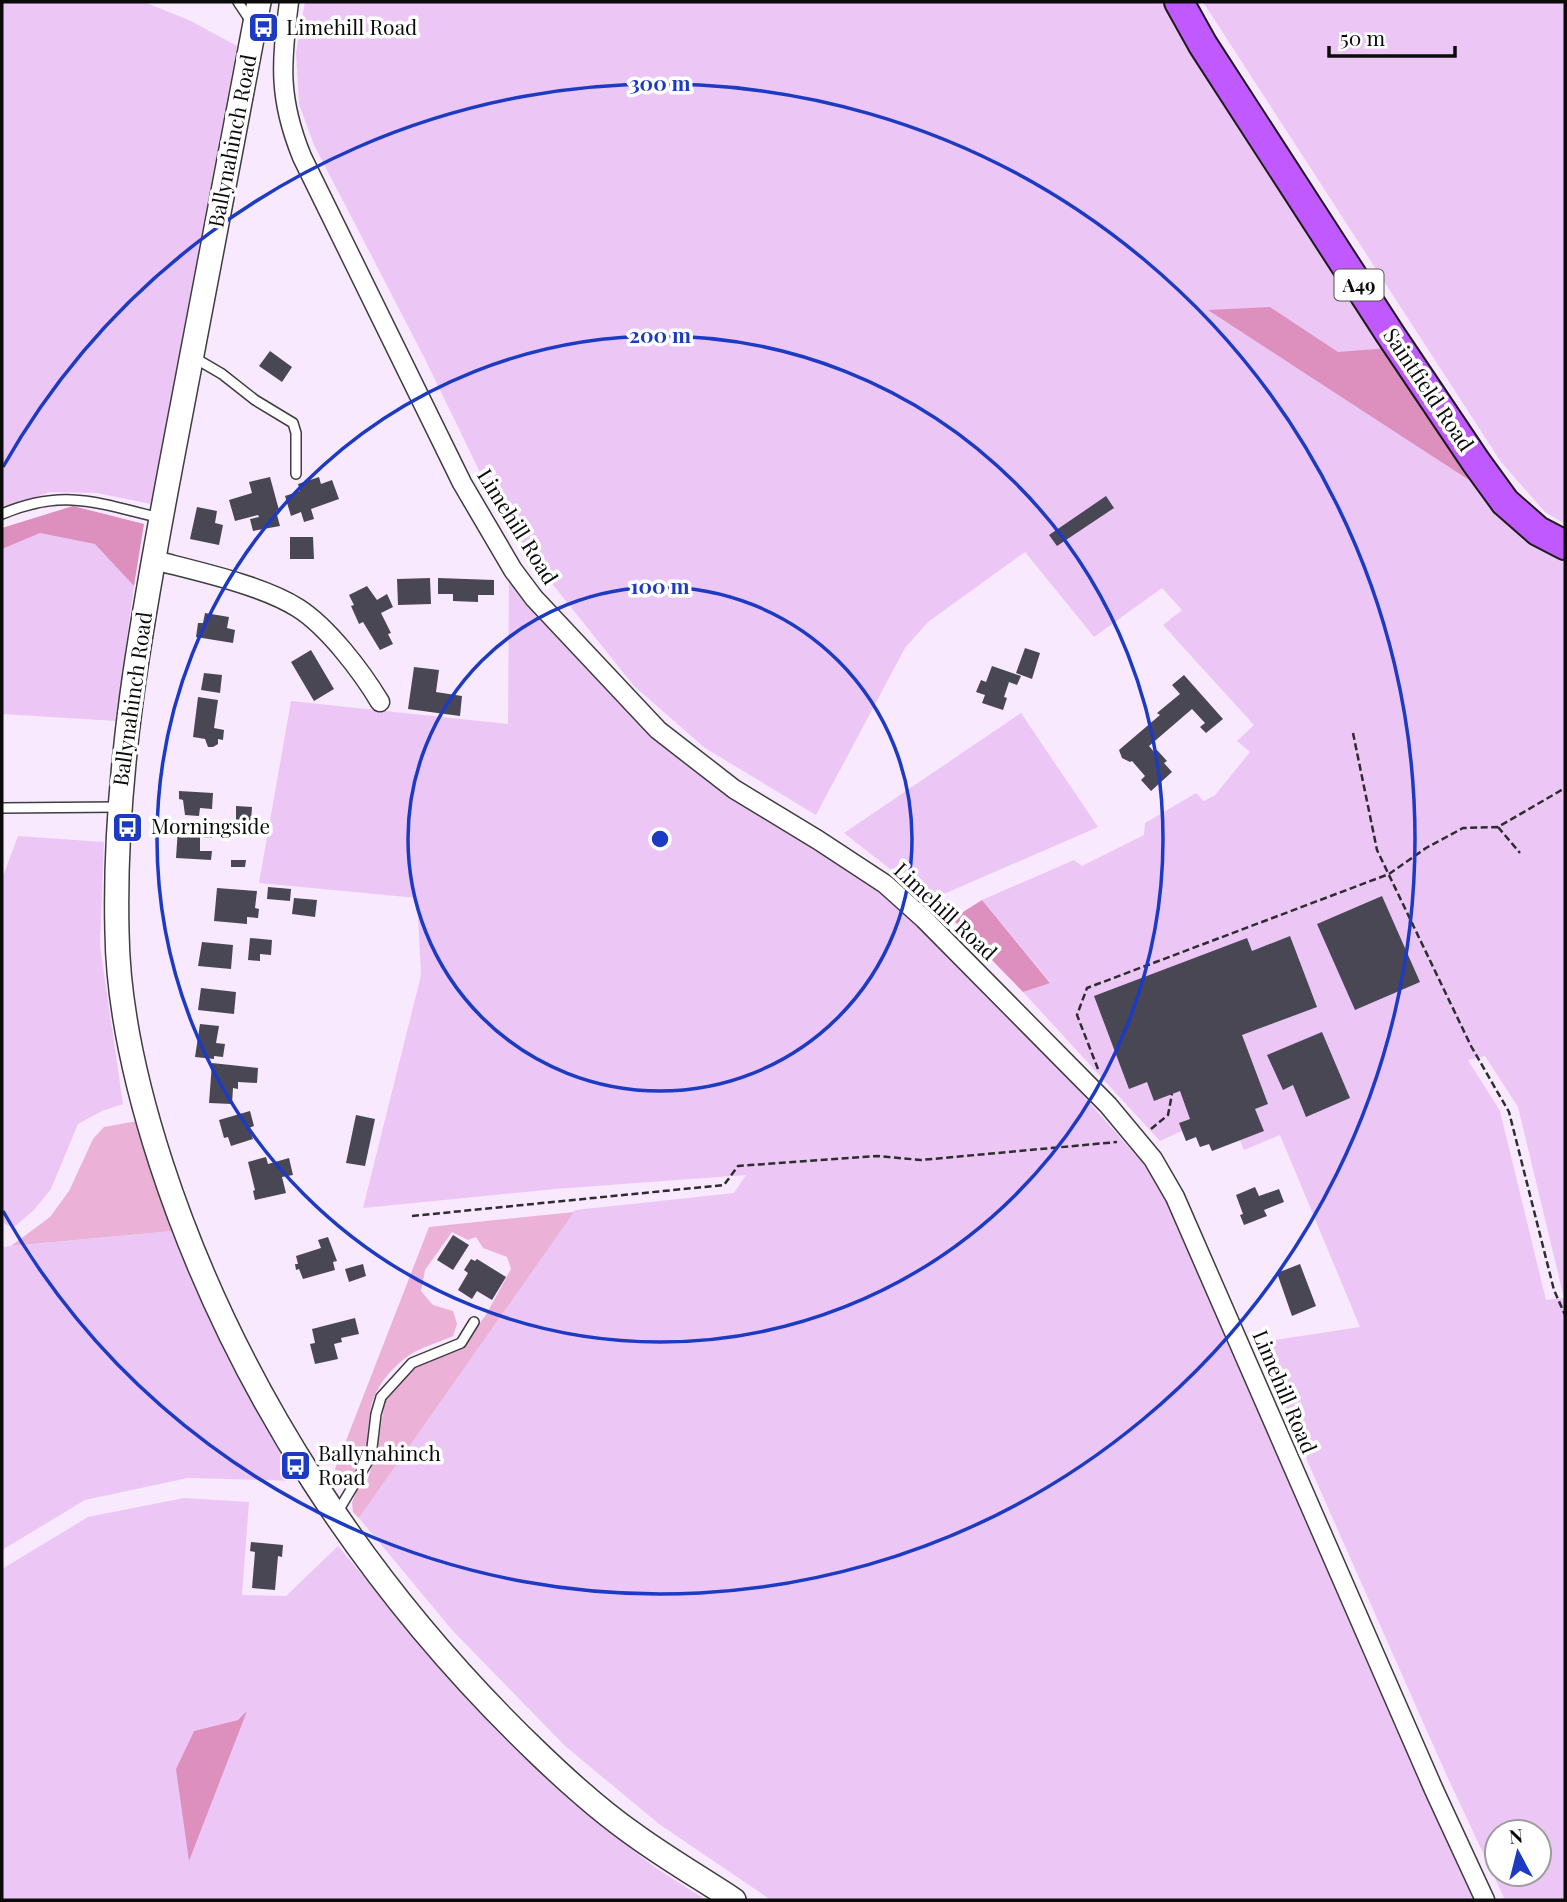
<svg xmlns="http://www.w3.org/2000/svg" width="1567" height="1902" font-family="'Playfair Display',serif">
<rect width="100%" height="100%" fill="#f8e9ff"/>
<!-- farmland -->
<path fill="#ecc7f6" fill-rule="evenodd" d="M2,2H144L189,20L237,46L151,504L97,493L50,492L2,509Z
M305,2H1164L1196,58L1388,348L1338,353L1270,307L1469,480L1523,540L1565,560V1900H1505L1446,1774L1255,1343L1360,1327L1280,1135L1244,1150L1240,1140L1212,1151L1209,1144L1200,1147L1196,1137L1186,1141L1182,1131L1160,1141L1023,992L1050,982L982,900L1074,860L1082,866L1144,835L1145,823L1196,793L1204,801L1215,795L1250,752L1237,741L1254,725L1163,625L1182,610L1162,588L1094,637L1025,552L928,622L905,648L816,815L705,748L634,686L506,526L425,359L314,145L299,104L296,53ZM1485,1056L1518,1107L1564,1298L1546,1300L1500,1111L1468,1060ZM1497,1832H1539V1874H1497Z
M1203,2H1565V524L1545,512L1501,462Z
M40,532L96,544L134,586L116,721L2,714V549Z
M509,574L532,607L608,691L672,753L763,815L868,879L920,924L1059,1068L1155,1177L1334,1577L1362,1652L1476,1900H771L659,1824L565,1746L452,1630L359,1518L575,1210L734,1193L746,1175L555,1189L363,1208L421,975L417,898L259,883L291,701L508,724Z
M1021,713L1098,827L930,900L844,833Z
M18,836L104,842L100,945L123,1104L102,1111L78,1124L51,1189L34,1210L13,1228L2,1222V879Z
M173,1231L213,1324L251,1400L299,1481L188,1478L85,1500L2,1550V1247Z
M184,1498L249,1502L242,1595L286,1596L338,1546L474,1707L567,1798L653,1866L706,1900H2V1569L88,1517ZM238,1720L176,1769L194,1731Z"/>
<!-- green -->
<path fill="#ebb1d7" d="M137,1121L173,1231L11,1246L50,1217L69,1191L93,1139L104,1127Z
M574,1212L359,1518L353,1512L352,1503L357,1490L367,1481L377,1451L385,1400L404,1376L425,1360L461,1347L486,1315L511,1269L507,1257L483,1248L476,1237L468,1240L452,1232L425,1270L421,1291L433,1305L453,1311L457,1324L453,1336C438,1343 417,1348 404,1359C390,1370 375,1388 371,1407C365,1440 371,1453 350,1483L340,1479L335,1469L429,1227Z"/>
<!-- forest -->
<path fill="#dd8fbd" d="M1270,307L1338,352L1388,348L1469,480L1208,310Z
M73,506L144,524L134,586L95,544L40,533L2,549V528Z
M982,900L1050,983L1023,992L952,919Z
M247,1711L189,1861L176,1769L194,1731L238,1720Z"/>
<!-- building -->
<path fill="#4a4754" d="M270,351L292,367L282,382L259,366Z
M270,477L279,510L276,511L280,526L253,531L250,519L259,517L258,515L235,521L229,500L252,493L249,482Z
M319,477L321,484L332,480L339,499L311,509L314,519L304,522L301,512L291,516L285,496L300,491L298,484Z
M1106,496L1114,508L1057,546L1049,535Z
M197,507L217,511L215,523L223,525L219,545L190,539Z
M290,537H313L314,559H290Z
M430,578L431,604L398,605L397,579Z
M438,578L494,580V595H478V602L453,601V594H438Z
M367,586L377,600L387,594L393,607L381,613L391,633L388,634L393,644L380,650L363,622L359,624L351,606L354,605L349,595Z
M205,613L229,617L227,628L235,630L233,643L196,637L198,623H203Z
M1025,648L1040,653L1032,679L1016,673Z
M311,650L334,689L314,701L291,662Z
M992,666L1021,676L1017,685L1009,682L1004,697L1007,698L1003,710L982,703L985,695L976,692L981,680L986,682Z
M414,667L439,670L436,692L462,696L460,716L408,709Z
M204,673L222,675L220,693L201,690Z
M1184,675L1223,719L1206,733L1200,727L1205,723L1192,709L1149,746L1155,753L1157,750L1167,761L1164,763L1172,772L1151,791L1141,780L1145,776L1132,761L1130,762L1122,758L1119,750L1160,715L1157,713L1180,694L1172,685Z
M198,697L218,700L214,728L224,730L223,740L218,739V744L213,747H208L205,739L193,737Z
M179,791L213,793L212,809L200,808L199,816L185,815L183,800L179,799Z
M236,806L252,807L251,822H236Z
M178,828L213,829L212,838L200,837V851H212L211,860L176,858Z
M231,860H246L245,867H231Z
M268,887L291,889L290,901L267,899Z
M217,888L257,891L255,908L259,909L258,918L247,917V924L214,921Z
M1382,896L1420,982L1355,1010L1317,924Z
M294,898L317,900L315,917L292,914Z
M1290,936L1317,1007L1242,1035L1268,1104L1255,1109L1264,1131L1212,1151L1209,1144L1200,1147L1196,1137L1186,1141L1179,1123L1190,1119L1180,1091L1154,1101L1147,1082L1129,1089L1094,996L1247,938L1252,951Z
M250,938L272,940L271,955L260,954V961L248,960Z
M202,942L233,945L231,969L198,966Z
M201,988L236,992L234,1014L198,1010Z
M200,1024L219,1026L216,1043L225,1044L223,1057L214,1056V1059L195,1057Z
M1322,1032L1350,1098L1306,1117L1293,1085L1283,1090L1267,1055Z
M212,1063L258,1068L257,1083L238,1082V1089L233,1088L232,1104L209,1103Z
M250,1111L254,1126L249,1128L253,1139L231,1146L228,1137L224,1138L219,1120Z
M356,1115L375,1119L365,1166L346,1163Z
M266,1157L268,1164L289,1158L293,1175L282,1177L286,1193L255,1200L253,1191L255,1190L248,1162Z
M1255,1187L1259,1196L1279,1189L1284,1202L1264,1210L1267,1216L1244,1225L1240,1215L1243,1214L1236,1195Z
M453,1235L469,1245L453,1270L437,1260Z
M328,1237L337,1261L333,1262L335,1270L303,1279L299,1269L296,1270L295,1264H298L296,1256L321,1248L318,1240Z
M471,1259L475,1261L477,1259L506,1277L492,1300L477,1291L472,1299L458,1290L468,1273L464,1270Z
M363,1264L366,1276L349,1282L345,1269Z
M1300,1264L1316,1306L1292,1316L1277,1273Z
M355,1318L359,1334L341,1338L342,1342L334,1344L338,1359L315,1364L310,1344L315,1343L312,1329Z
M251,1542L283,1545L282,1557L278,1556L275,1590L252,1588L255,1552L250,1551Z"/>
<g fill="none" stroke-linecap="round" stroke-linejoin="round">
<defs>
<path id="service" d="M238,2L252,23
M193,357L222,374L255,400L293,423L296,433V474
M2,514C64,488 98,503 160,518
M2,808L118,807
M337,1513L371,1456L376,1414L381,1397L412,1363L461,1343L474,1322"/>
<path id="minor" d="M289,2C281,64 278,98 302,157L462,483L513,570L534,598L658,730L734,789L818,840L885,884L924,919L1108,1105L1153,1159L1175,1197L1434,1790L1485,1900
M154,560C196,571 262,585 298,608C328,627 362,672 380,702"/>
<path id="tertiary" d="M259,2C231,156 200,310 171,465C142,619 113,774 117,932C118,1010 137,1089 161,1163C234,1387 368,1590 538,1753C566,1780 603,1813 636,1836C668,1859 702,1879 734,1900"/>
<path id="primary" d="M1179,2L1203,45L1390,334L1476,462L1505,502L1538,531L1565,545"/>
</defs>
<!-- service casing -->
<use href="#service" stroke="#3e3e3e" stroke-width="12"/>
<!-- minor casing -->
<use href="#minor" stroke="#3e3e3e" stroke-width="21"/>
<!-- tertiary casing -->
<use href="#tertiary" stroke="#3e3e3e" stroke-width="26"/>
<!-- primary casing -->
<use href="#primary" stroke="#1c1c1c" stroke-width="32"/>
<!-- path -->
<path stroke="#2d2d2d" stroke-width="2.5" stroke-dasharray="7 3.5" stroke-linecap="butt" d="M1353,733L1377,850L1471,1046L1509,1112L1554,1290L1565,1315
M1498,827L1520,853
M1098,1069L1077,1015L1087,988L1389,874L1426,848L1463,828L1498,827L1565,788
M1151,1129L1168,1115L1172,1094
M412,1216L724,1185L738,1166L877,1156L921,1160L1117,1142"/>
<!-- service -->
<use href="#service" stroke="#fff" stroke-width="9"/>
<!-- minor -->
<use href="#minor" stroke="#fff" stroke-width="18"/>
<!-- tertiary -->
<use href="#tertiary" stroke="#fff" stroke-width="23"/>
<!-- primary -->
<use href="#primary" stroke="#c059ff" stroke-width="28"/>
</g>
<!-- distance rings -->
<g fill="none" stroke="#1c3ac2" stroke-width="3.5">
<circle cx="660" cy="839" r="252"/>
<circle cx="660" cy="839" r="503"/>
<path d="M3 467A755 755 0 1 1 3 1211"/>
</g>
<!-- icons -->
<defs>
<symbol id="bus-square" viewBox="-11 -11 22 22"><rect x="-9" y="-9" width="18" height="18" rx="4" fill="#1c3ac2" stroke="#fff"/><path d="M-5-6H5V4H4V6H2V4H-2V6H-4V4H-5ZM-3.5-4V0h7V-4ZM-3.5 1.2v1.5H-2V1.2ZM2 1.2v1.5H3.5V1.2Z" fill="#fff"/></symbol>
</defs>
<g fill-rule="evenodd">
<use href="#bus-square" x="246" y="10" width="35" height="35"/>
<use href="#bus-square" x="110" y="810" width="35" height="35"/>
<use href="#bus-square" x="278" y="1448" width="35" height="35"/>
</g>
<g text-anchor="middle" stroke-width="7" stroke-linejoin="round" paint-order="stroke">
<!-- shield labels -->
<rect fill="#fff" stroke="#545454" stroke-width="2" x="1334.5" y="269.5" width="49" height="31" rx="5"/>
<g font-size="19" font-weight="bold" fill="#0b0b0b">
<text x="1359" y="292">A49</text>
</g>
<!-- poi labels -->
<g font-size="21" fill="#0b0b0b" stroke="#fff" text-anchor="start">
<text x="286" y="35">Limehill Road</text>
<text x="151" y="834">Morningside</text>
<text x="318" y="1461">Ballynahinch<tspan x="318" dy="24">Road</tspan></text>
</g>
<!-- street labels -->
<g font-size="21" fill="#0b0b0b" stroke="#fff">
<text transform="translate(233 141) rotate(-79)" y="7">Ballynahinch Road</text>
<text transform="translate(1428 390) rotate(56)" y="7">Saintfield Road</text>
<text transform="translate(517 527) rotate(58)" y="7">Limehill Road</text>
<text transform="translate(133 699) rotate(-82)" y="7">Ballynahinch Road</text>
<text transform="translate(945 912) rotate(43)" y="7">Limehill Road</text>
<text transform="translate(1284 1392) rotate(67)" y="7">Limehill Road</text>
</g>
</g>
<circle cx="660" cy="839" r="10" fill="#1c3ac2" stroke="#fff" stroke-width="3.5"/>
<g font-size="21" text-anchor="middle" font-weight="bold" fill="#1c3ac2" stroke="#fff" stroke-width="7" stroke-linejoin="round" paint-order="stroke">
<text x="660" y="91">300 m</text>
<text x="660" y="343">200 m</text>
<text x="660" y="594">100 m</text>
</g>
<!-- border -->
<rect width="1567" height="1902" fill="none" stroke="#0b0b0b" stroke-width="7"/>
<!-- north arrow -->
<g transform="translate(1518 1853) rotate(353)"><circle r="33" fill="#ffffff" stroke="#9d9d9d" stroke-width="2"/>
<path d="M0-5L12 26L0 18L-12 26Z" fill="#1c3ac2"/>
<text y="-10" font-size="19" font-weight="bold" text-anchor="middle" fill="#0b0b0b">N</text>
</g>
<!-- scale -->
<path d="M1329 46v10h126v-10" fill="none" stroke="#0b0b0b" stroke-width="3.5"/>
<text x="1340" y="46" font-size="21" fill="#0b0b0b" stroke="#ffffff" stroke-width="5" paint-order="stroke">50 m</text>
</svg>
